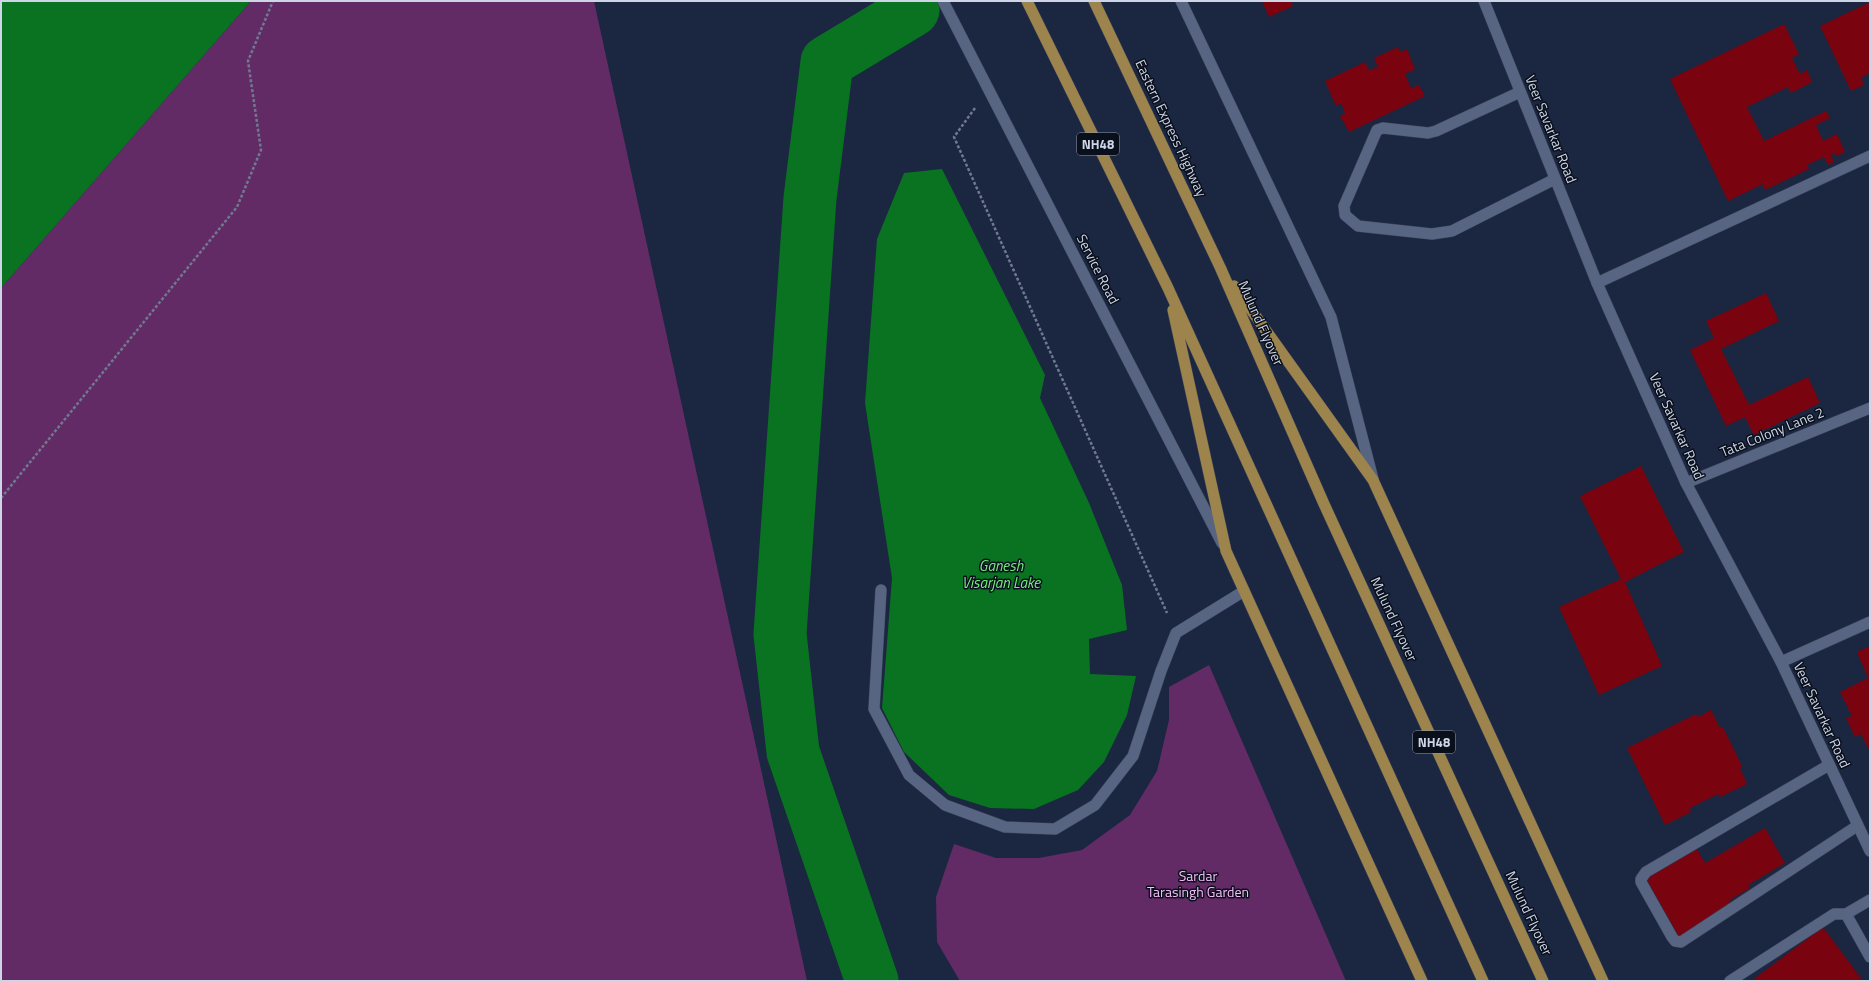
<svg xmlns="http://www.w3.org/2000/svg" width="1871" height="982" font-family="'Titillium Web',sans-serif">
<rect width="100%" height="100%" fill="#1b2641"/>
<!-- green -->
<path fill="#632b65" d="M251,1H594L807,981H1V288Z
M1209,665L1346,981H960L937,942L936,897L954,844L996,858H1039L1082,850L1130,815L1157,771L1169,720V687Z"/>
<!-- water -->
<path fill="#0a7322" d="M1,1H251L1,288Z
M942,169L1045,375L1040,398L1089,503L1122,585L1127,630L1089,639L1090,674L1136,676L1127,715L1104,762L1078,790L1034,809L990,808L949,795L904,752L882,708L892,578L865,403L877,239L904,173Z"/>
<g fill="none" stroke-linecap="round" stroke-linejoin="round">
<!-- river -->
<path stroke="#0a7322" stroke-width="53" d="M872,981L793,752L780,634L810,198L827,62L913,10"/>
</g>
<!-- building -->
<path fill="#79040f" d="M1262,1H1291L1293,6L1269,17Z
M1870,2V73L1861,78L1864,85L1851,91L1820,26Z
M1784,24L1799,54L1792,58L1800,74L1807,70L1812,82L1791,93L1788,87L1747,107L1764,141L1826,111L1830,118L1816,125L1823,141L1837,134L1845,152L1837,156L1835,153L1831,155L1834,162L1828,165L1824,157L1807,165L1809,169L1765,190L1763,184L1728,201L1670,79Z
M1398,47L1400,52L1407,49L1415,69L1405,74L1411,88L1419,85L1425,96L1349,132L1340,116L1345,113L1341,103L1336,106L1325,81L1365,62L1369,70L1378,67L1374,58Z
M1766,293L1779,321L1721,349L1749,405L1808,377L1820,403L1754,435L1745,417L1726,426L1690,350L1714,338L1706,321Z
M1641,466L1684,552L1625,582L1662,666L1599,695L1559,607L1621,579L1580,496Z
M1870,646V752L1861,734L1855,737L1846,718L1852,716L1840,692L1868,678L1857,652Z
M1711,710L1720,728L1723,727L1742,766L1740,768L1747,784L1720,797L1718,794L1690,808L1691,812L1665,825L1627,748L1696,714L1698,717Z
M1765,828L1785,863L1748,885L1750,888L1730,900L1733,907L1679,937L1646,878L1697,849L1705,863Z
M1823,927L1863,981H1751Z"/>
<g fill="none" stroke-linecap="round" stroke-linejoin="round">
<defs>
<path id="service" d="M1597,283L1870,156
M881,590L874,709L909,775L945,805L1005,827L1055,829L1095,805L1133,756L1161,671L1176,633L1244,591"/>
<path id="minor" d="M1520,92L1436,131L1428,133L1383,128L1377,130L1344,206L1345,215L1358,226L1432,234L1452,231L1555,179
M1686,483L1870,408
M1781,662L1870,622
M1829,765L1646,872L1641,879V882L1672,937L1675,941L1681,942L1857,826
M1846,914L1870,900
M1730,981L1834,914H1846L1870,957"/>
<path id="tertiary" d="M943,1L1222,543
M1181,1L1331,317L1373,479
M1484,1L1597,283L1686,483L1781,662L1870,851"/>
<path id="trunk" d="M1027,1L1168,288L1483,981
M1094,1L1220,267L1324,504L1543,981
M1234,286L1373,480L1603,981
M1173,310L1226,551L1422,981"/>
</defs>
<!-- service casing -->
<use href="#service" stroke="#3a4258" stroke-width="12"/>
<!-- minor casing -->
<use href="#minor" stroke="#3a4258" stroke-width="12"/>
<!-- tertiary casing -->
<use href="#tertiary" stroke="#3a4258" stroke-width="12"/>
<!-- trunk casing -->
<use href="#trunk" stroke="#3a4258" stroke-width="12"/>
<!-- path -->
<path stroke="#707990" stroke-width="2.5" stroke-dasharray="3 2" stroke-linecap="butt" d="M975,108L954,137L1167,613
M1,498L237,207L261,150L248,61L273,1"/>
<!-- service -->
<use href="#service" stroke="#576583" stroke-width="11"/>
<!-- minor -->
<use href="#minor" stroke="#576583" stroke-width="11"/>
<!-- tertiary -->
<use href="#tertiary" stroke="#576583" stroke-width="11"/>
<!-- trunk -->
<use href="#trunk" stroke="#9c844c" stroke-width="11"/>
</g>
<g text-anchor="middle" stroke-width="3" stroke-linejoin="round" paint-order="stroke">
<!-- shield labels -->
<g fill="#0a101b" stroke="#929aaa" stroke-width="1">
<rect x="1077" y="133" width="42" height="22" rx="3"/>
<rect x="1413" y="731" width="42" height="22" rx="3"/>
</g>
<g font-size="13" font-weight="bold" fill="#cdd5e7">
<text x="1098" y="149">NH48</text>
<text x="1434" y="747">NH48</text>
</g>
<!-- street labels -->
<g font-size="14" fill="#cdd5e7" stroke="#0a101b">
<text transform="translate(1171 128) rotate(65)" y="5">Eastern Express Highway</text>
<text transform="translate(1551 129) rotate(68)" y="5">Veer Savarkar Road</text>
<text transform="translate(1098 269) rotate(63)" y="5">Service Road</text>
<text transform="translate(1261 323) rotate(66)" y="5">Mulund Flyover</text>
<text transform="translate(1677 426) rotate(66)" y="5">Veer Savarkar Road</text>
<text transform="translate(1772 432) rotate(-22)" y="5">Tata Colony Lane 2</text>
<text transform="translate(1394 619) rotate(65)" y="5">Mulund Flyover</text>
<text transform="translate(1822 715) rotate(65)" y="5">Veer Savarkar Road</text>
<text transform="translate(1529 913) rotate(65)" y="5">Mulund Flyover</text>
</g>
<!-- park labels -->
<g font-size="14" fill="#fabefc" stroke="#0a101b">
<text x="1198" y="881">Sardar<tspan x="1198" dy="16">Tarasingh Garden</tspan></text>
</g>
<!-- water labels -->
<g font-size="15" font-style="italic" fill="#7aec84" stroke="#0a101b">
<text x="1001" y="571">Ganesh<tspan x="1001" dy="17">Visarjan Lake</tspan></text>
</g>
</g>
<!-- border -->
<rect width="1871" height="982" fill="none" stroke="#cdd5e7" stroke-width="4"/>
</svg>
